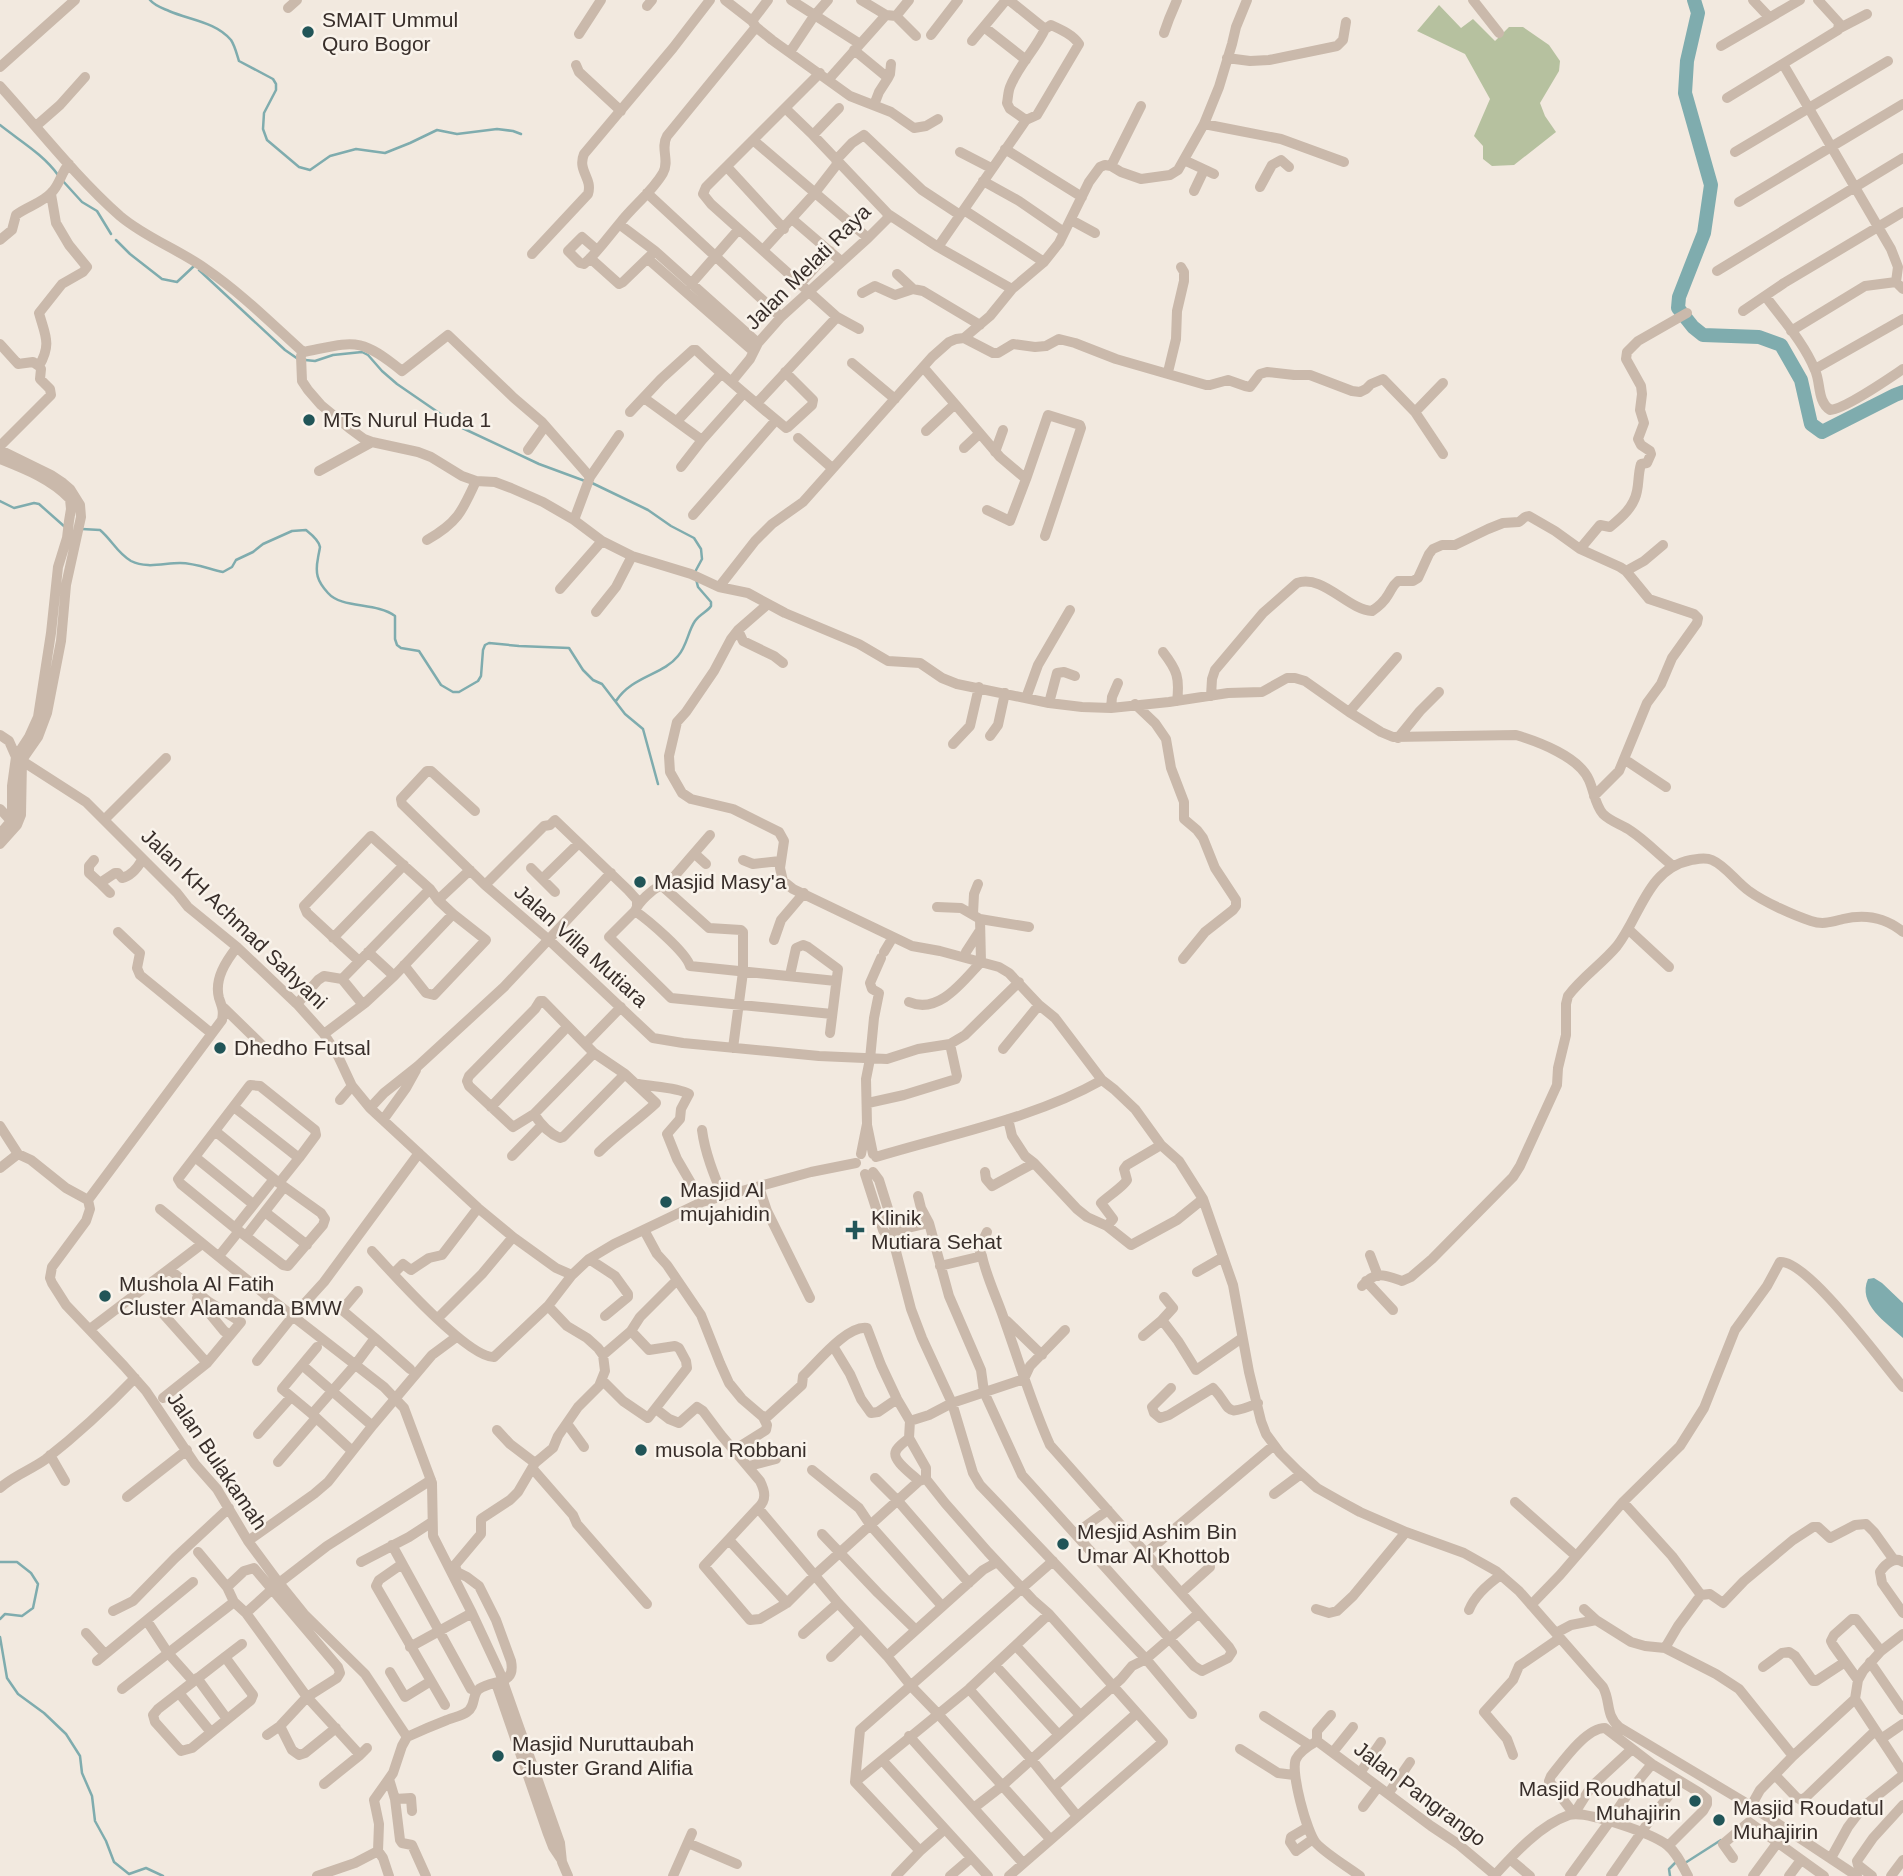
<svg xmlns="http://www.w3.org/2000/svg" width="1903" height="1876" font-family="Arial,sans-serif">
<rect width="100%" height="100%" fill="#f2e9df"/>
<!-- green -->
<path fill="#b6c19f" d="M1439,5L1461,28L1473,19L1495,41L1509,27H1523L1549,45L1560,61L1559,71L1540,103L1545,116L1556,132L1514,165L1492,166L1483,159V146L1474,136L1490,99L1465,54L1417,31Z"/>
<!-- water -->
<path fill="#7facae" d="M1874,1278L1882,1283L1903,1303V1338C1886,1322 1857,1304 1868,1279Z"/>
<g fill="none" stroke-linecap="round" stroke-linejoin="round">
<!-- stream -->
<path stroke="#7facae" stroke-width="2.5" d="M150,0C155,6 162,8 169,11C190,20 216,22 231,40C235,46 237,55 239,61L273,79L276,84V90L264,113L263,129L267,140L299,167L310,170L330,156L356,149L385,153L410,143L437,130L457,134L497,129L513,131L521,134
M0,125C20,141 43,154 58,175
M62,180L82,202L97,211L111,234
M116,240L130,254L162,279L177,282L194,266
M199,270L285,350L298,359
M305,360L315,361L333,355L362,352L368,355L382,371L397,384L458,426L539,464L585,481
M592,483L648,510L671,526L694,538L701,549L702,559L695,572
M0,501L14,508L34,503L39,504L65,527
M82,529L100,530C112,540 117,553 131,561C147,569 164,563 180,563C195,563 209,569 223,572L232,567L236,560L253,552L263,544L292,531L306,530C311,534 319,540 320,547C320,548 318,557 318,558C315,573 317,581 328,593C342,609 376,602 395,616V639L397,645L401,648L419,651L441,685L453,692H459L478,681L481,676L483,650L485,645L489,643L519,646L569,648L583,670L593,680L602,684L625,714L643,729L658,784
M616,701C632,676 663,675 678,656C687,646 688,631 695,621C700,614 707,612 711,606V602L698,587L696,579
M0,1562H17L31,1573L38,1584L33,1608L22,1616L5,1614L0,1619
M0,1637L7,1678L18,1694L44,1713L66,1734L80,1756L82,1773L92,1796L95,1821L106,1841L114,1862L129,1874L146,1868L163,1876
M1685,1863L1721,1840
M1670,1876L1669,1869L1676,1862"/>
<!-- river -->
<path stroke="#7facae" stroke-width="14" d="M1694,0L1698,13L1687,61L1685,93L1711,185L1704,233L1679,297L1678,308L1693,327L1703,335L1759,337L1781,345L1801,380L1811,424L1822,432L1895,395L1903,392"/>
<!-- street -->
<path stroke="#cab9ab" stroke-width="10" d="M725,0L752,21L756,27L772,40L850,96L891,112L914,128L926,126L938,119
M791,0L860,44
M861,0L886,15
M1009,0L1045,29L1051,25C1062,30 1073,35 1079,44L1037,115L1026,120
M1473,0L1499,33
M1753,0L1769,17
M647,6L652,0
M288,8L297,0
M896,16L909,0
M752,21L768,0
M984,27L1026,60
M1840,28L1867,14
M1164,33L1169,19L1177,0
M579,34L601,0
M931,35L958,0
M972,41L1006,0
M1721,46L1800,0
M854,50L888,78L879,92L874,105
M790,52L814,16L828,0
M1227,58L1250,61L1269,60L1337,46L1343,40L1346,22
M1783,64L1891,249L1898,267L1896,282L1903,289
M576,65L579,72L621,111
M0,67L75,0
M820,73L706,187L703,194L711,204L837,317L859,329
M888,78L890,74L891,64
M829,79L886,15L896,16L916,36
M0,86C39,129 76,177 120,216C146,238 178,249 206,269C241,293 272,324 303,352
M1727,98L1838,30L1839,23L1818,0
M785,108L813,135L888,214L938,247L1012,289
M1204,124L1281,139L1344,162
M36,126L60,105L85,77
M813,135L839,108
M753,140L868,238
M1005,149L1082,197
M960,152L991,168
M1735,152L1888,61
M836,160L852,143L864,135L922,190L960,215
M1184,160L1214,174
M1111,166L1141,106
M727,167L784,229
M983,181L1019,201L1064,232
M1260,187L1272,165L1281,160L1289,167
M1194,191L1204,170
M647,193L781,317
M1739,202L1903,104
M964,210L1044,262
M792,219L841,261
M1071,220L1095,233
M619,224L655,251L758,343
M0,240L12,230L16,215C26,207 42,203 51,193C60,185 61,172 69,164
M938,247L1026,120L1010,109L1007,103C1008,98 1008,92 1010,87C1018,66 1036,49 1045,29
M597,250L582,237L568,251L580,263L584,264C598,252 608,237 620,223C633,206 652,192 663,173C670,161 660,148 667,136L756,27
M763,250L814,194L838,163
M532,254L588,194C593,178 577,171 584,154L673,48L710,0
M590,258L619,284L623,282L652,254
M648,259L753,351
M1717,271L1903,158
M897,274L913,289
M691,284L739,229
M800,284L830,251
M862,293L875,286L895,295L913,289L923,291L980,325
M1766,297C1783,320 1804,343 1815,370C1821,383 1817,401 1830,410C1845,409 1888,379 1903,369
M1743,311L1784,283L1903,212
M1791,331L1865,286L1896,282
M964,338L990,316L1012,289L1044,262L1059,243L1089,182L1100,167L1105,165L1111,166L1121,172L1141,179L1170,175L1178,170L1204,124L1219,87L1232,44L1236,27L1247,0
M0,344L18,364L33,362L39,366
M303,352L301,356L302,381L308,390L321,405L349,428L364,439L372,442L418,452L431,457L462,476L476,481L495,482L511,488L543,502L574,520L602,541L632,556L691,574L719,587L748,593L785,613L859,644L888,661L920,663L942,678L957,684L1049,703L1082,707L1111,708L1169,702L1228,693L1262,692L1287,678H1295L1305,681L1349,712L1381,732L1393,737L1516,735C1539,742 1579,757 1589,780C1594,791 1595,805 1603,814C1611,822 1623,825 1631,831C1646,841 1659,855 1673,866
M303,352C355,342 359,336 402,371L448,335L514,398L542,422L590,477
M852,363L895,399
M923,367L955,404L926,431
M1815,369L1903,319
M1168,372L1176,339L1177,311L1184,281V272L1181,267
M732,381L750,359L758,343L781,317L868,238L887,219L888,214
M644,398L702,440
M757,403L837,317
M955,404L1000,457L1026,479L1010,521L987,510
M630,412L661,379L693,350H696C725,378 755,402 786,428L788,427L812,405L813,400L785,372
M1415,412L1443,383
M677,421L721,374
M798,438L832,468
M0,446L51,395L50,389L40,379L41,369L39,366C52,344 45,335 39,313L62,284L83,272L87,267L69,245L56,223L51,194
M964,448L979,434
M0,450L51,475L63,483L70,489L80,505L81,517L66,585L61,641L47,713L38,737L22,760L21,815L17,825L0,844
M528,450L545,426
M995,452L1003,430
M0,459C25,469 51,479 70,499L71,509L69,521L67,538L58,567L51,633L38,717L29,737L16,757L12,786V814L11,821L0,834
M681,467L702,440L743,394
M319,471L372,442
M1026,479L1048,415L1080,425L1081,428L1045,536
M693,515L776,420
M574,520L590,477L619,435
M427,540C457,523 462,512 476,481
M1580,549L1600,525L1610,527C1622,517 1634,507 1637,491C1639,482 1638,474 1641,464L1647,463L1651,454L1650,451L1641,445L1638,439L1644,423L1640,410L1642,394L1641,386L1626,359L1627,352L1638,341L1687,313
M1626,571L1644,561L1663,545
M719,587L755,541L772,524L803,502L932,357L949,342L956,339L964,338L993,353H998L1013,344L1035,347L1046,346L1059,339L1075,343L1116,359L1206,385H1210L1228,380L1245,386L1250,387L1260,374L1267,372L1294,375H1310L1352,391L1360,392L1366,389L1371,384L1383,379L1415,412L1443,454
M560,589L602,541
M768,604L738,630L731,639L714,671L686,712L677,722L669,756L670,772L682,793L691,799L733,809L779,832L784,841L780,868L783,881L793,889L912,946L940,951L999,967L1009,973L1039,1005L1055,1018L1102,1080
M596,612L616,587L632,556
M738,630L743,641L774,656L783,663
M1163,652C1177,670 1180,678 1177,701
M1211,696L1212,679L1215,670L1263,613L1297,583C1323,574 1348,610 1372,611C1378,607 1384,602 1388,595C1392,589 1392,586 1398,581H1413L1418,578L1429,554L1433,549L1442,545H1455L1488,529L1503,523L1519,522L1525,517L1529,516L1555,531L1580,549L1620,567L1626,571L1649,599L1694,614L1698,618L1697,623L1672,658L1661,684L1647,703L1619,771L1594,796
M1026,698L1038,665L1070,610
M1049,703L1057,673L1064,672L1075,676
M1135,704L1155,723L1166,739L1171,768L1184,802V819L1197,830L1203,838L1215,868L1236,900V906L1233,910L1205,932L1183,959
M1111,708L1112,697L1118,683
M1349,712L1397,657
M0,735L9,741L16,757L86,802L177,893L188,907L237,947L297,1004L324,1034L338,1056L352,1086L370,1108L478,1208L513,1237L556,1268L572,1275L589,1259L614,1244L702,1202L811,1172L856,1163
M990,736L998,725L1005,693
M1398,738L1420,711L1439,692
M953,744L970,726L979,687
M1624,759L1666,787
M0,809L13,823
M475,811L431,771H427L401,799L402,804L485,885L549,940L653,1038L683,1043L819,1056L887,1059L918,1049L950,1044L965,1035L1019,982
M104,818L107,817L166,758
M695,854L706,864
M94,860L89,866V873L100,883
M743,860L753,864L780,861
M531,868L555,892
M542,879L579,843
M485,885L544,826L550,825L555,820L628,890L637,900V907
M665,887L710,835
M110,893L100,883L115,873H118L122,878C131,876 138,867 142,860
M438,900L470,870
M937,907L961,908L980,919L1029,927
M635,911C648,920 686,952 690,966L836,981
M973,914L974,894L978,884
M1628,929L1669,967
M118,932L140,953L137,968L140,975L211,1033
M333,938L404,865
M774,940L781,920L804,893
M368,952L394,976
M884,952L893,937
M966,952L979,932
M359,961L307,913L304,906L371,836L430,889L438,900L453,914L486,940L434,995L426,993L404,965
M790,975L796,948L803,945L808,947L838,969L830,1033
M342,979L360,1001L365,1003L394,976L453,914
M909,1002C939,1015 963,981 981,962L980,919
M297,1004L318,980L324,976L342,979L430,889
M224,1008L267,1050
M324,1034L365,1003
M585,1044L621,1007
M733,1048L743,972V932L741,930L709,928L661,885C652,890 639,901 635,911L609,937L671,998L832,1014
M1003,1049L1039,1005
M594,1053L534,1114L513,1127L469,1086L467,1081L469,1076L535,1009L540,1001H543L594,1053L625,1074L656,1103C638,1120 617,1134 599,1152
M638,1084C653,1087 676,1087 689,1094L681,1109L680,1119L667,1134L677,1159L702,1202
M340,1100L352,1086
M868,1103L904,1095L956,1079L957,1076L950,1044
M491,1107L567,1027
M370,1108L384,1093L418,1066L504,987L611,873
M534,1114C541,1125 548,1133 560,1138L563,1137L625,1074
M1008,1119L1012,1136L1025,1156L1034,1163L1077,1209L1087,1217L1107,1226L1131,1245L1177,1220L1203,1199
M383,1120L406,1088L416,1070
M867,1125L873,1154
M0,1126L18,1154L31,1160L66,1188L88,1200
M702,1130C705,1153 714,1175 723,1197
M215,1131L274,1179
M861,1154L867,1124L866,1079L870,1059L874,1018L879,993L872,989L870,983L881,958
M512,1156L542,1125
M195,1157L253,1204
M876,1157C951,1134 1033,1119 1102,1080L1115,1090L1135,1109L1161,1145L1179,1161L1203,1199L1233,1285L1249,1372L1261,1421L1266,1434L1280,1453L1298,1471L1317,1488L1340,1501L1360,1512L1406,1532L1464,1553L1496,1571L1519,1591L1603,1687C1611,1702 1605,1714 1619,1727L1751,1806L1857,1876
M0,1168L18,1154
M873,1172L879,1180L895,1231L893,1240L911,1309L922,1338L952,1403L973,1473L980,1485L1146,1659L1192,1714
M985,1172L986,1179L992,1186L1034,1163
M865,1174L883,1230L888,1237L893,1240
M759,1187L767,1211L810,1298
M918,1196L921,1208L929,1223
M88,1200L90,1209L86,1221L52,1267L50,1278L52,1283L66,1305L124,1366L146,1391L195,1464L217,1489L248,1541L279,1583L304,1614L365,1674L407,1737L402,1746L393,1773L374,1800L379,1824L378,1851L383,1858L389,1876
M88,1200L222,1020C224,1010 222,1007 219,998C214,979 226,961 237,947
M160,1209L272,1300L384,1387L404,1408L432,1483L433,1536L472,1613L500,1673L560,1843L562,1862L568,1876
M265,1212L307,1245
M1107,1226L1113,1219L1101,1203C1107,1197 1124,1186 1127,1180L1124,1169L1127,1165L1161,1145
M235,1228L181,1184L178,1179L250,1085L260,1086L315,1130L316,1135L299,1158
M644,1230L657,1254L667,1265L701,1315L720,1363L729,1383L742,1399L763,1417L768,1416L802,1385L803,1376C817,1363 847,1325 867,1328L881,1365L897,1399L910,1421L909,1438L926,1468V1479L945,1503L988,1552L1033,1600L1049,1614
M239,1231L235,1228L274,1179L279,1183
M895,1231L929,1223L949,1296L981,1370L984,1392L1022,1475L1194,1666L1202,1671L1228,1658L1232,1652L1229,1647L1050,1445C1032,1405 1020,1364 1005,1322C998,1300 987,1279 982,1256L940,1266
M246,1236L284,1187
M372,1251C392,1273 468,1358 494,1357L548,1306
M1370,1255L1378,1276
M219,1256L239,1231L283,1265L288,1266L323,1225L325,1219L321,1213L279,1183L299,1158L234,1107
M982,1256L979,1249L987,1232
M589,1259L615,1276L628,1294V1297L605,1316
M1197,1272L1223,1257
M393,1274L403,1264L411,1270L429,1258L442,1255L478,1208
M1366,1281L1393,1310
M1362,1286C1376,1270 1385,1275 1402,1281L1411,1277L1432,1259L1513,1177L1520,1166L1557,1085L1558,1068L1566,1035V1004L1568,996C1582,977 1602,964 1617,946C1641,915 1647,869 1691,860C1698,859 1705,857 1712,860C1726,866 1736,882 1749,891C1764,902 1793,915 1811,921C1823,925 1831,922 1843,919C1864,914 1885,917 1903,932
M197,1298L224,1331L230,1335
M157,1307L207,1363
M438,1318L482,1274L513,1237
M1162,1320L1173,1308L1164,1297
M1007,1321L1042,1355
M90,1329L202,1244
M1143,1336L1162,1320L1178,1341L1196,1370L1242,1338
M375,1338L410,1369
M833,1346L850,1374L861,1399L871,1413L878,1412L897,1399
M603,1355L631,1331L640,1317L677,1280
M257,1361L293,1316L324,1282L419,1153
M302,1365L369,1423
M602,1380L623,1401L648,1418L687,1368L686,1361L679,1348L675,1346L649,1350L631,1331
M1171,1388L1152,1407L1154,1413L1160,1418L1169,1415L1213,1388C1233,1409 1222,1418 1258,1403
M163,1398L207,1363L241,1322L209,1302L170,1270
M656,1409L669,1419L679,1423L697,1407L703,1411L721,1435L760,1481C765,1491 767,1500 758,1508
M312,1414L282,1389L317,1347
M910,1421L929,1415L952,1403L1024,1379L1030,1366L1065,1330
M568,1425L584,1447
M497,1430L510,1444L535,1463
M258,1434L291,1397
M909,1438C905,1442 898,1446 896,1451C891,1460 913,1475 919,1481
M350,1449L312,1414L355,1365L375,1338L342,1310L358,1291
M734,1450L766,1430L767,1425L763,1417
M50,1455L65,1481
M278,1462L316,1418
M749,1466L776,1459
M532,1468L573,1515L577,1524L647,1604
M812,1470L859,1508L871,1526L942,1606
M875,1478L898,1501L969,1583
M926,1479L919,1481L815,1575L787,1603L760,1619L750,1620L704,1566L758,1508L838,1603L887,1656L911,1686L939,1715L1050,1839
M0,1488C16,1474 31,1470 46,1459C78,1434 107,1407 135,1378
M1274,1494L1301,1474
M127,1497L187,1450
M1515,1502L1576,1556
M1623,1502L1672,1556L1701,1595
M1076,1533L1108,1510
M822,1534L878,1593L916,1630
M729,1540L787,1603
M248,1541L314,1494L328,1482L373,1425L432,1355L455,1338H458
M392,1545L471,1689
M198,1552L227,1587L234,1602L246,1613L279,1583L327,1546L431,1480
M1146,1553L1274,1445
M361,1562L409,1537L432,1522
M1903,1562C1895,1556 1885,1564 1880,1572L1882,1583L1903,1613
M402,1564L379,1580L376,1586L445,1705
M227,1587L244,1571L254,1568L338,1667L340,1673L337,1678L307,1697L280,1726L267,1735
M1181,1593L1210,1567
M1531,1605L1560,1575L1623,1502L1680,1446L1704,1408L1735,1330L1767,1286L1780,1262C1807,1259 1883,1364 1903,1387
M1316,1609L1329,1613L1337,1611L1353,1596L1406,1532
M1584,1609L1596,1620
M1469,1610C1475,1595 1488,1584 1501,1575
M113,1611L133,1601L175,1558L229,1508
M246,1613L307,1697L360,1755L367,1748
M147,1621L168,1653L193,1681
M86,1633L105,1654
M1556,1633L1571,1625L1596,1620L1631,1642L1645,1646L1665,1648L1716,1674L1739,1689L1793,1756
M803,1634L838,1603
M1016,1646L1080,1715
M410,1647L472,1613
M1665,1648L1678,1626L1701,1595L1710,1594L1723,1603L1744,1581L1793,1540L1813,1527H1818L1830,1538L1855,1525L1866,1524L1874,1532L1894,1560
M887,1656L983,1570L997,1562
M225,1657L253,1695L251,1700L192,1748L181,1751L155,1722L153,1715L158,1709Z
M225,1657L242,1644
M831,1657L861,1628
M97,1661L193,1582
M1870,1662L1903,1710
M995,1665L1058,1734
M1763,1667L1782,1653L1789,1652L1795,1656L1813,1681H1816L1845,1662
M390,1672L405,1697L431,1681
M197,1678L227,1719
M1858,1680L1833,1645L1831,1641L1834,1635L1852,1619H1856L1881,1651
M496,1683L548,1834L553,1847L561,1859
M122,1689L234,1602
M969,1689L1031,1759L1077,1816
M179,1693L210,1731
M1855,1699L1903,1772
M1264,1716L1309,1745
M280,1726L292,1750L299,1755L305,1753L336,1728
M909,1736L1023,1863
M407,1737C420,1731 434,1725 447,1720C454,1717 462,1716 467,1712C476,1706 472,1694 479,1689C494,1679 516,1686 511,1661L496,1620L479,1586L467,1577L457,1572L455,1565L481,1534V1519L510,1500L518,1492L535,1463L553,1448L558,1436L578,1407L599,1386L605,1371L603,1355L598,1348L587,1338L567,1326L548,1306L572,1275
M1881,1739L1903,1724
M1317,1741L1431,1826L1458,1844L1495,1875
M1317,1741C1310,1745 1300,1751 1296,1759C1290,1771 1307,1833 1316,1843C1326,1854 1348,1867 1360,1876
M1317,1741V1731L1331,1715
M1240,1749L1278,1773L1294,1775
M1632,1749L1591,1787L1574,1814L1549,1781L1551,1776C1563,1761 1586,1728 1605,1728L1652,1764L1700,1793L1707,1799V1804L1703,1811L1668,1846
M1333,1752L1353,1727
M1513,1755L1507,1739L1484,1712L1513,1680L1519,1666L1560,1638
M883,1761L988,1876
M1360,1773L1381,1742
M1775,1775L1796,1797L1801,1800L1806,1797L1875,1731
M389,1779L395,1799L400,1840L402,1843L412,1845L426,1876
M855,1782L969,1689L1049,1614L1163,1742L1009,1876
M324,1784L360,1755
M1054,1787L1137,1713
M1388,1794L1410,1762
M395,1799L411,1798L412,1811
M1751,1806L1760,1790L1793,1756L1855,1699L1858,1680L1863,1671L1881,1651L1903,1634
M975,1807L1002,1786L1121,1679L1132,1666L1146,1659L1199,1613
M1363,1807L1378,1787
M1308,1827L1291,1837L1290,1842L1296,1851L1313,1839
M688,1843L737,1864
M920,1851L855,1782L860,1730L1053,1561
M1733,1858L1723,1844L1749,1822L1824,1876
M1831,1858L1848,1827L1863,1807L1903,1775
M1511,1860L1530,1876
M317,1876L355,1863L378,1851
M673,1876L692,1833
M896,1876L920,1851L945,1829
M950,1876L971,1858
M1494,1876C1514,1854 1540,1825 1569,1815C1586,1810 1653,1834 1667,1845C1677,1853 1682,1865 1688,1876
M1570,1876L1610,1821L1629,1792L1652,1764
M1611,1876L1650,1820L1680,1781
M1753,1876L1778,1842
M1789,1876L1801,1860
M1872,1876L1858,1865L1857,1861L1873,1838L1903,1805
M1891,1876L1903,1860"/>
</g>
<!-- markers -->
<g fill="#215558" stroke="#f9f3eb" stroke-width="2.5">
<circle cx="308" cy="32" r="7"/>
<circle cx="309" cy="420" r="7"/>
<circle cx="640" cy="882" r="7"/>
<circle cx="220" cy="1048" r="7"/>
<circle cx="666" cy="1202" r="7"/>
<path d="M851.5 1219.5h7v7h7v7h-7v7h-7v-7h-7v-7h7z"/>
<circle cx="105" cy="1296" r="7"/>
<circle cx="641" cy="1450" r="7"/>
<circle cx="1063" cy="1544" r="7"/>
<circle cx="498" cy="1756" r="7"/>
<circle cx="1695" cy="1801" r="7"/>
<circle cx="1719" cy="1820" r="7"/>
</g>
<g text-anchor="middle" stroke-width="5" stroke-linejoin="round" paint-order="stroke">
<!-- poi labels -->
<g font-size="21" fill="#382e2a" stroke="#f9f3eb" text-anchor="start">
<text x="322" y="27">SMAIT Ummul<tspan x="322" dy="24">Quro Bogor</tspan></text>
<text x="323" y="427">MTs Nurul Huda 1</text>
<text x="654" y="889">Masjid Masy'a</text>
<text x="234" y="1055">Dhedho Futsal</text>
<text x="680" y="1197">Masjid Al<tspan x="680" dy="24">mujahidin</tspan></text>
<text x="871" y="1225">Klinik<tspan x="871" dy="24">Mutiara Sehat</tspan></text>
<text x="119" y="1291">Mushola Al Fatih<tspan x="119" dy="24">Cluster Alamanda BMW</tspan></text>
<text x="655" y="1457">musola Robbani</text>
<text x="1077" y="1539">Mesjid Ashim Bin<tspan x="1077" dy="24">Umar Al Khottob</tspan></text>
<text x="512" y="1751">Masjid Nuruttaubah<tspan x="512" dy="24">Cluster Grand Alifia</tspan></text>
<text x="1681" y="1796" text-anchor="end">Masjid Roudhatul<tspan x="1681" dy="24">Muhajirin</tspan></text>
<text x="1733" y="1815">Masjid Roudatul<tspan x="1733" dy="24">Muhajirin</tspan></text>
</g>
<!-- street labels -->
<g font-size="21" fill="#382e2a" stroke="#f9f3eb">
<text transform="translate(808 267) rotate(-45)" y="7">Jalan Melati Raya</text>
<text transform="translate(234 919) rotate(44)" y="7">Jalan KH Achmad Sahyani</text>
<text transform="translate(581 946) rotate(42)" y="7">Jalan Villa Mutiara</text>
<text transform="translate(217 1461) rotate(56)" y="7">Jalan Bulakamah</text>
<text transform="translate(1420 1794) rotate(37)" y="7">Jalan Pangrango</text>
</g>
</g>
</svg>
